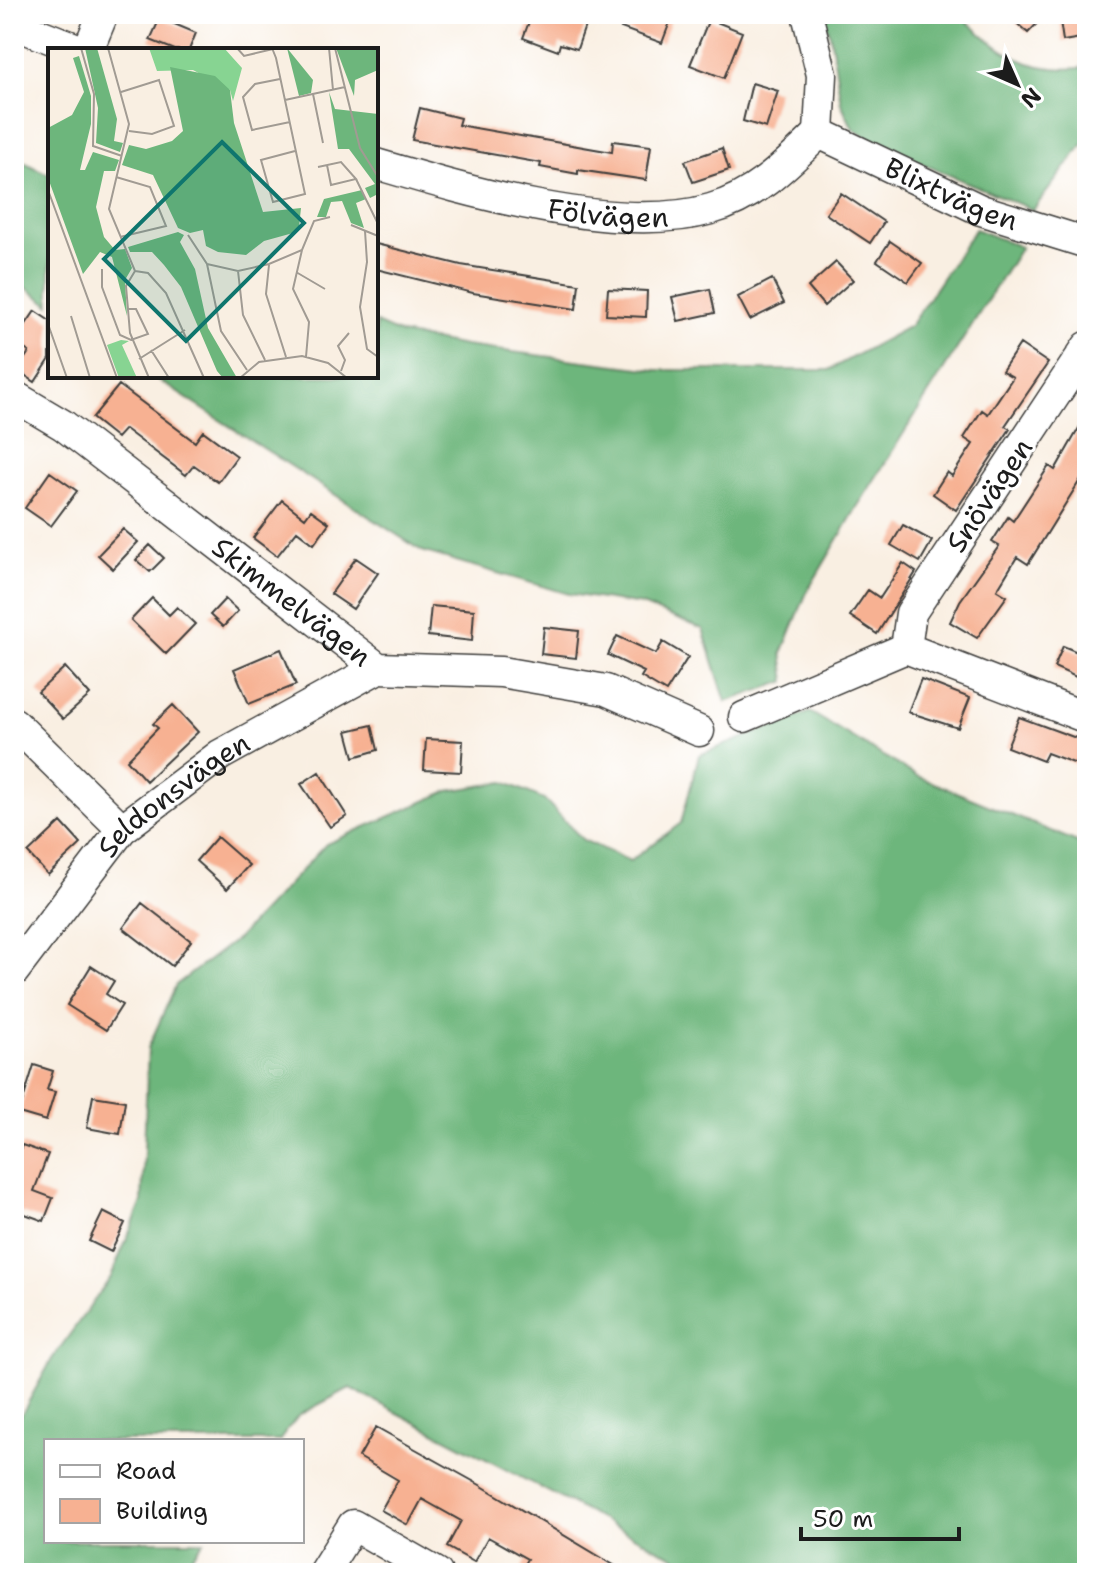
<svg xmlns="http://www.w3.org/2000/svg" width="1101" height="1587" font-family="'Shantell Sans',sans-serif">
<rect width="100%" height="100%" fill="#fff"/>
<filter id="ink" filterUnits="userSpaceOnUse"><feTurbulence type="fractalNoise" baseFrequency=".0125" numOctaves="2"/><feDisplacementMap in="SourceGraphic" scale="16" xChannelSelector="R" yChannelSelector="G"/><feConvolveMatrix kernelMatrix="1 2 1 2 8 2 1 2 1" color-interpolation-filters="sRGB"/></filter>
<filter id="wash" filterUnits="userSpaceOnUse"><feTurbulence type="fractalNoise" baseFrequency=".006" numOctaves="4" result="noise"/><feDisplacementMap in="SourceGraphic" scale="32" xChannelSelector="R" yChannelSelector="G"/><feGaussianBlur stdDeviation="1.8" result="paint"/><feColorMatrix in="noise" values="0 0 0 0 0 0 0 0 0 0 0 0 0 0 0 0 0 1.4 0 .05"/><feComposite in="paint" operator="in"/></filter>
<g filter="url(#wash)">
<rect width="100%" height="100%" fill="#f9efe2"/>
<!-- forest -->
<path fill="#6db67c" stroke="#44694c" stroke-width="2" d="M822,14H959C999,51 1029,76 1087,67V139L1033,210L887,149L853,129L841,103L830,34Z
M14,157L50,175V305L14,279Z
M975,229L1021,247L856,509L807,592L782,653L786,681L726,702L703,629L642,605L569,594L422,551L152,376H376V323L401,334L465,346L656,370H829L910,326Z
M810,712L917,776L1087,846V1573H704L350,1388L299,1415L279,1441H46V1541H204L180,1573H25L14,1554V1428L52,1359L111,1277L142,1202L148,1048L176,985L238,938L326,844L448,791L504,782L544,799L583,840L630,861L681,823L699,755Z"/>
<g id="blocks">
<!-- building -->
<path fill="#f7b192" d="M532,14L588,17L577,49L560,44L558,51L523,38Z
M627,14H673L662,43L621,28Z
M1006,14H1046L1028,33Z
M1059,14H1087V37L1063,41Z
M160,18L196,33L189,50H175L150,40Z
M709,19L742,32L724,78L690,65Z
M752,83L778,91L766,128L743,121Z
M420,108L460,118L458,125L612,152L613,141L651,146L646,180L578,170V174L540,167L541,163L412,140Z
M722,148L729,170L693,182L685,161Z
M841,193L884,222L870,243L826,214Z
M890,241L922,263L908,282L877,261Z
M376,244L461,265L579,284L576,309L473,293L376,269Z
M836,262L853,280L824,306L808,287Z
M772,279L784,303L750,320L738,297Z
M608,289L647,291L646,317L606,315Z
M710,289L715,313L678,321L672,297Z
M35,311L50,321V359L35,382L17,370L29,352L14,342Z
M1020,344L1048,363L1005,426L1010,429L956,510L933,494L947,472L952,476L973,444L964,438L982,410L988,414L1013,377L1002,371Z
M119,385L195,442L203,431L237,456L218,482L194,465L186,475L125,429L117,438L92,418Z
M1087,414V469L1028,564L1017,557L997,590L1007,596L977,638L950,622L960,601L999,546L992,542L1008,517L1013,521L1049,466L1055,470Z
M50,472L77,491L51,526L25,508Z
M282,500L305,518L311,510L329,523L314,544L297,531L277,556L253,538Z
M903,525L932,541L920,562L891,545Z
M123,529L138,542L113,569L98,555Z
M150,545L164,558L150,572L136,560Z
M356,558L378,573L353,609L331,594Z
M903,563L916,572L877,634L850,616L868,590L880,598Z
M152,598L169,615L177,607L195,624L166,654L131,620Z
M225,599L238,611L223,627L210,615Z
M431,606L474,610L472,641L428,636Z
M544,627L579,631L576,658L541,654Z
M617,636L656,654L663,642L688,657L666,692L641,677L644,672L608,655Z
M1063,646L1087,656V682L1054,667Z
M281,649L296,685L249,704L234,669Z
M65,667L90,695L63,719L38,692Z
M921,679L970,698L958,728L908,712Z
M173,705L198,732L146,781L127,760L158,728L153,724Z
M1019,717L1087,742V768L1047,753L1043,761L1007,747Z
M372,725L378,750L354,757L347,731Z
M426,739L463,741L461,772L424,770Z
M319,772L347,816L330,827L301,784Z
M61,822L81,844L48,875L28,853Z
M217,837L249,865L227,889L196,861Z
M142,903L191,941L172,966L123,928Z
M91,966L114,981L106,994L122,1005L106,1030L67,1005Z
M34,1065L53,1071L47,1090L55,1092L46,1121L19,1113Z
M93,1096L125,1101L120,1134L87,1128Z
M22,1145L48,1154L34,1191L53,1198L44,1221L14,1210V1168Z
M103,1212L125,1223L111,1252L89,1241Z
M376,1427L480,1485L627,1573H519L527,1559L488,1537L474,1562L447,1547L461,1521L422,1499L408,1525L381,1510L398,1480L359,1457Z"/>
</g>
</g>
<g filter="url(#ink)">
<use href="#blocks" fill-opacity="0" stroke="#3d3c3a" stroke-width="2"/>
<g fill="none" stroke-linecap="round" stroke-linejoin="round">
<defs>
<g id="minor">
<path d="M807,14L822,75L819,133"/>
<path d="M14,24L80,50"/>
<path d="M88,50L103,14"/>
<path id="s1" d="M819,133L981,210L1087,243"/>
<path id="s2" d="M376,164C467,191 618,236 711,209C755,197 787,164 819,133"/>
<path d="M1087,347L911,613L906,648L1087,718"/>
<path id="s3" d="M14,396L63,425L378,668L501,672L606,690L699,731"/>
<path d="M744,717L906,648"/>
<path d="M14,723L122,829"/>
<path id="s4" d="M14,971L122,829L220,755L378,668"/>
<path d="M323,1573L353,1525L437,1573"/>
</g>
</defs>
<!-- minor casing -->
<use href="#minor" stroke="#3d3c3a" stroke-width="33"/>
<!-- minor -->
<use href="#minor" stroke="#fff" stroke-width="30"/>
</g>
</g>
<g text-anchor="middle" stroke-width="6" stroke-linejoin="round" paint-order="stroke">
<!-- street labels -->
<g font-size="28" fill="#1c1c1c" stroke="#fff">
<text dy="10" stroke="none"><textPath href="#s1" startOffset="146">Blixtvägen</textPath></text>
<text dy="10" stroke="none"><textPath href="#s2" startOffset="238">Fölvägen</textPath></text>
<text transform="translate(989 495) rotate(-56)" y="10">Snövägen</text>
<text dy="10" stroke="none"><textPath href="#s3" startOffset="346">Skimmelvägen</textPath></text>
<text dy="10" stroke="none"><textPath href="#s4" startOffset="240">Seldonsvägen</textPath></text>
</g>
</g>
<!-- overview -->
<g transform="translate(48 48)">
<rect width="330" height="330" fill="#f9efe2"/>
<path d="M101,0H176L194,20L185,53L182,42L145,22L109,23ZM73,292L81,293L74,297L89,330H71L59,297Z" fill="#87d492"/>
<path d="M37,0H49L69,71L66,93L75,95L72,104L48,95L50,60ZM239,0L265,32L263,45L251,48ZM288,0H330V22L307,32L306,48ZM31,8L43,48V76L32,122H37L45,104L71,112L67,123H56L48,159L56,189L67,202L77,201L84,220L77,232L79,268L64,209L52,204L35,226L0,130V80L24,67L36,44L25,10ZM122,19L167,28L182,42L186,75L215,164L253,160L251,179L245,185L216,193L198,207L170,204L158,198L155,182L142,185L130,180L105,127L74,117L81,97L98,101L124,93L135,83ZM281,44L287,61L330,66V146L322,150L317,140L327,136L301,101H290ZM314,142L318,151L308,155L316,180L303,175L294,153L283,154L278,169H269L276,151ZM130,184L136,187L132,194L147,221L160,280L189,330H175L169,323L133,239L116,217L104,204H82L80,199Z" fill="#6db67c"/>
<path fill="none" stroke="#a19b93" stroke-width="2" d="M33,0L46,46L45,98L74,108M60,0L81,76L61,161L87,223M189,0L196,8L225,1M224,0L228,10L257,146L225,154L213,112L247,103M281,0L285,42M287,0L312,100L330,129M232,31L207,36L195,49L204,82L242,74M73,44L111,32L126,78L104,86L81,83M265,46L275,95M237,52L297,39M270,119L293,114L308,131L283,137L279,117M68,129L102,139L118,178L72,189M308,131L330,176M0,142L69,330M303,177L330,188M317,183L319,214L312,259L319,301L330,309M140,187L159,216L173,283L199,322M254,202L245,241L261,274L258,309M159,216L190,223L221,216L254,202L266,173L282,169M221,217L218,246L238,309M54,221V239L72,287L83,292L100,286L88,261H80M87,223L100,225L118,245L156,330M87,223L78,238L82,285L101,330M190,223L195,267L217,312M248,224L277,241M23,268L42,330M0,276L19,330M103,302L121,330M91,311L137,282M293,323L297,312L290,298L301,285M192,330L211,314L254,308L280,315L299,330"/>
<path fill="#0f766e" fill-opacity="0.15" stroke="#0f766e" stroke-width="4" d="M174,94L256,175L138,293L56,211Z"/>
<rect width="330" height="330" fill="none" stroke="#1c1c1c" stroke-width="4"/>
</g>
<!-- margin -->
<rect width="1101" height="1587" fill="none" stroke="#fff" stroke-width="48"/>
<!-- legend -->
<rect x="44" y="1439" width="260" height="104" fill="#ffffff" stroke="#a4a4a4" stroke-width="2"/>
<rect x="60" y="1465" width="40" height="12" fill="#ffffff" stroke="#a4a4a4" stroke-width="2"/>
<text x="116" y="1479" font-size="24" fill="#1c1c1c">Road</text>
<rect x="60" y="1499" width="40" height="24" fill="#f7b192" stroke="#a4a4a4" stroke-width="2"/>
<text x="116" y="1519" font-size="24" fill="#1c1c1c">Building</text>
<!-- north arrow -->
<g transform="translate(1017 84) rotate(135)" stroke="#ffffff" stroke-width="6" paint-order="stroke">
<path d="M0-6L14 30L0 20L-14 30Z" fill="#1c1c1c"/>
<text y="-12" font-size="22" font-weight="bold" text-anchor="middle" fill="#1c1c1c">N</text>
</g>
<!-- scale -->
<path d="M801 1527v12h158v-12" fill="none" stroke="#1c1c1c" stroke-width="4"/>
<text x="813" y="1527" font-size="24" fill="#1c1c1c" stroke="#ffffff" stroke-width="6" paint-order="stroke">50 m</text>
</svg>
